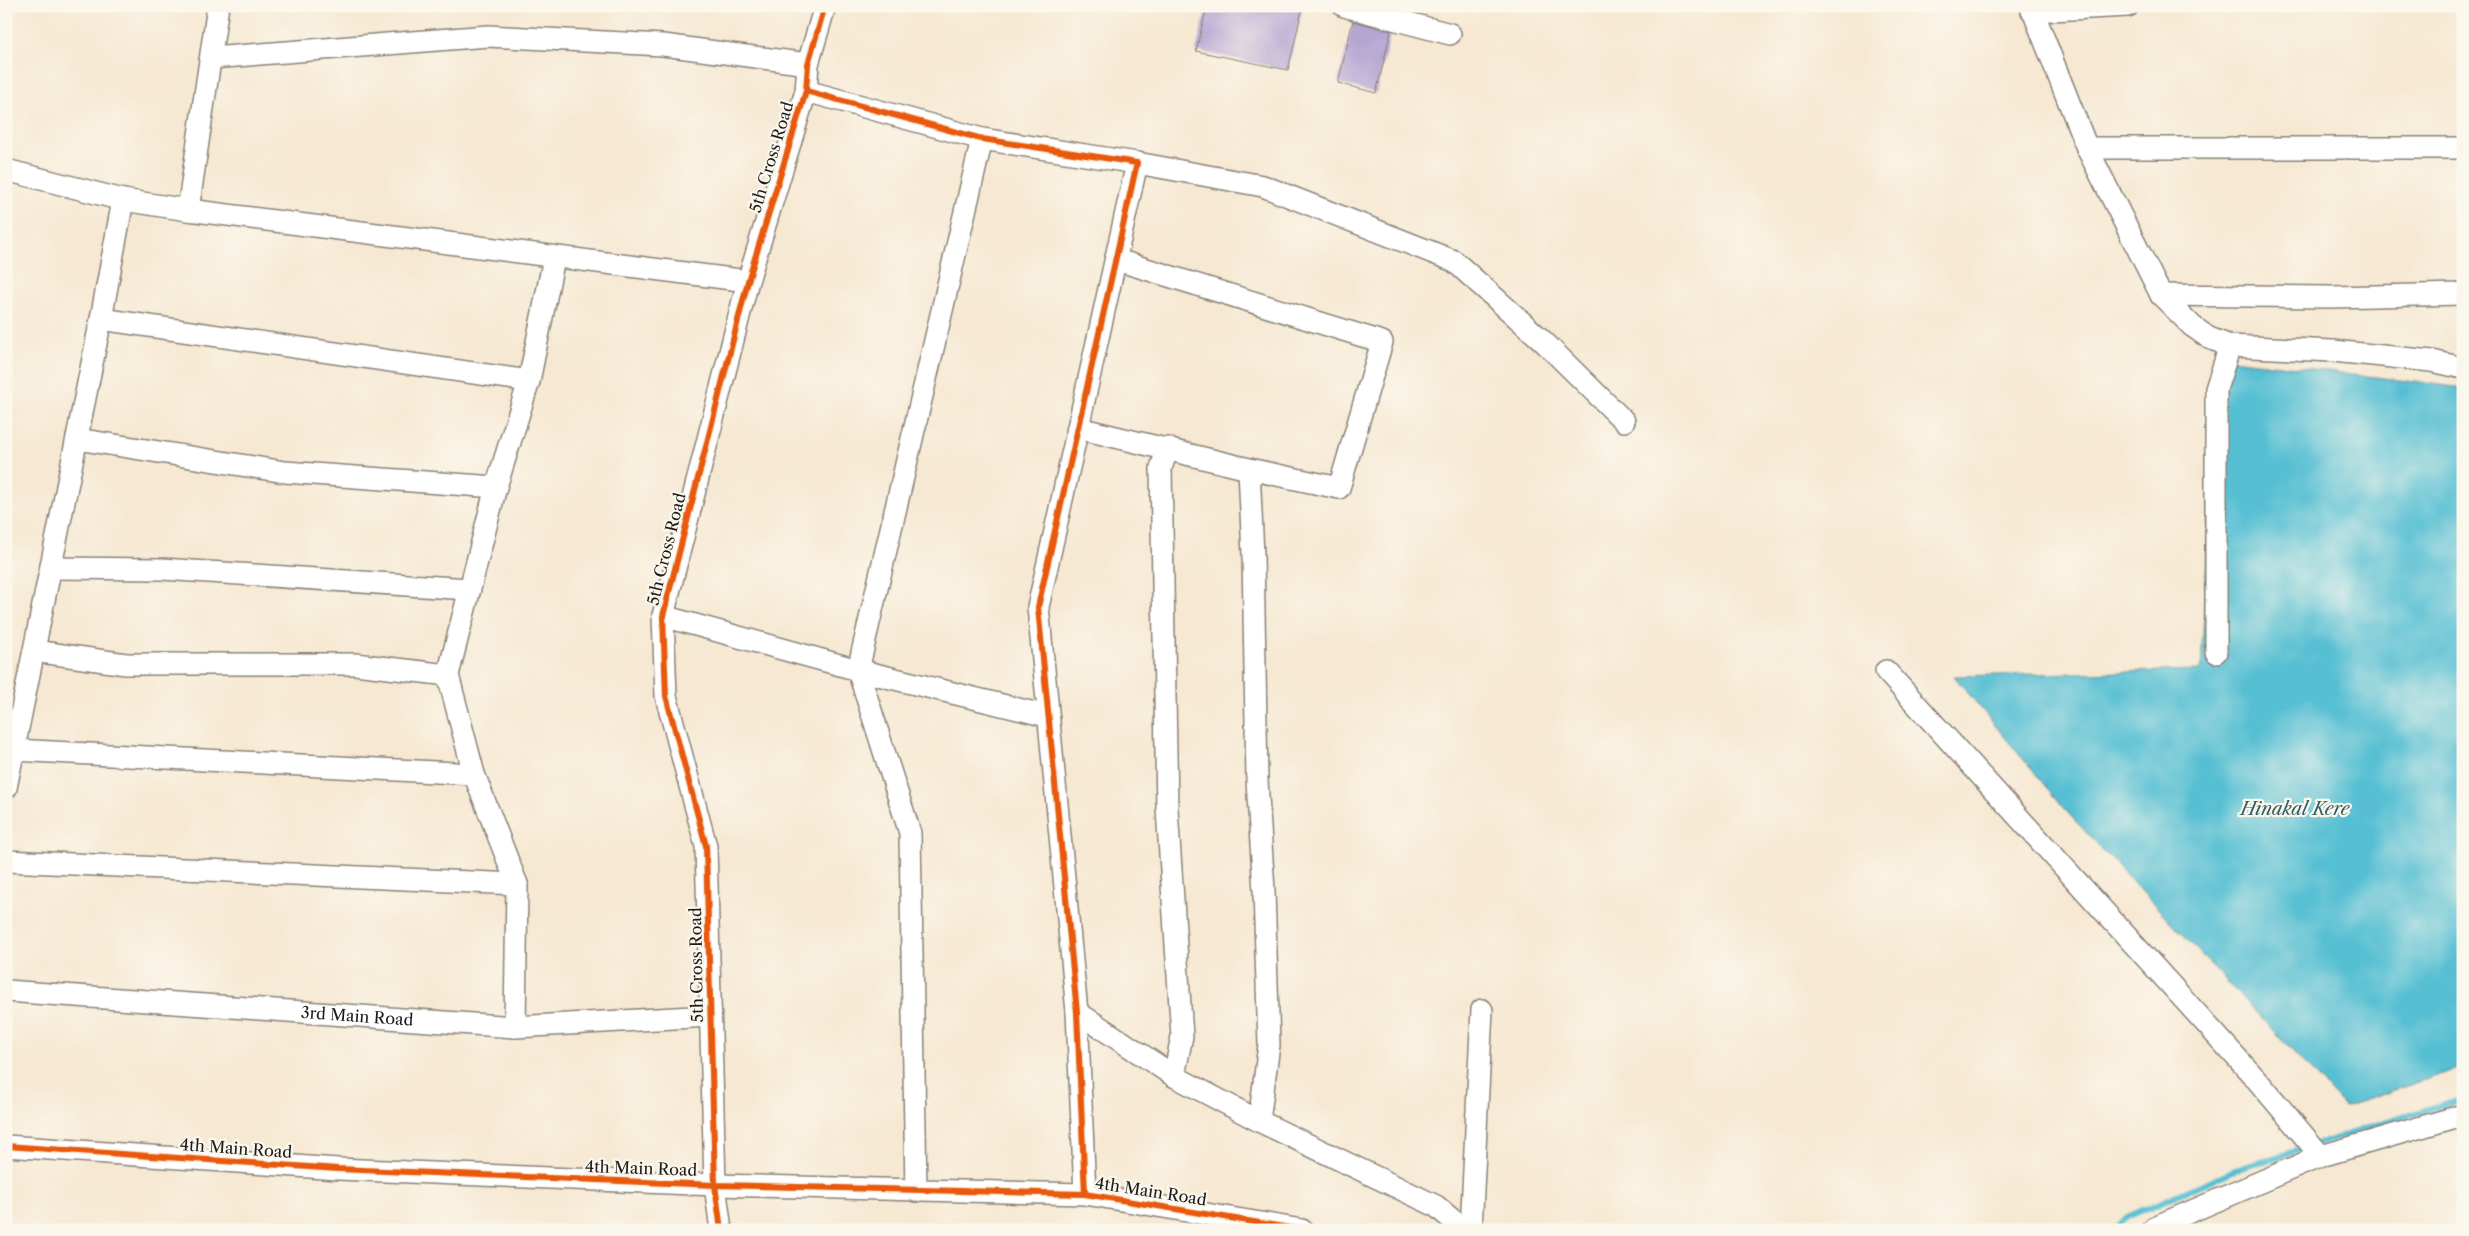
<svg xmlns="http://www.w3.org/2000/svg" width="2469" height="1236" font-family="'Libre Caslon Text',serif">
<rect width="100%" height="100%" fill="#fbf7ec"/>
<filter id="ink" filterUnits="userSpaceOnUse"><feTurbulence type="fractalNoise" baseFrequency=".02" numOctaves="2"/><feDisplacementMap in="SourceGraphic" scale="10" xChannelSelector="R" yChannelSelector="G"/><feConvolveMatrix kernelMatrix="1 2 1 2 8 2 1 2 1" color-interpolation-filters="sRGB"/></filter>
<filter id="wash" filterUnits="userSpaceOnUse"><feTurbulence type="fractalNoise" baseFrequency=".0096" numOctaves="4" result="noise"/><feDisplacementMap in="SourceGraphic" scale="20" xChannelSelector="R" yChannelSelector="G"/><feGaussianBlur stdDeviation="1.12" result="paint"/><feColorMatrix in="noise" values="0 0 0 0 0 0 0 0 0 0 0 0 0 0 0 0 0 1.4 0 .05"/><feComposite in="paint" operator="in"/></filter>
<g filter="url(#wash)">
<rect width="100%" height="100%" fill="#f6e8d2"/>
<!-- water -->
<path fill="#56bfd3" stroke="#396e78" d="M2217,357L2463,388V1067L2345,1107L2066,811L1954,676L2201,670Z"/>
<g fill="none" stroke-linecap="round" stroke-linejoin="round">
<!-- stream -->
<path stroke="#56bfd3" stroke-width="6" d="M2115,1230L2127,1217L2235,1170L2463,1098"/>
</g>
<g id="blocks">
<!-- building -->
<path fill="#b5a5d2" d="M1207,6H1303L1288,70L1196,51Z
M1353,21L1391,31L1376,93L1338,83Z"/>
</g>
</g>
<g filter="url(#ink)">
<use href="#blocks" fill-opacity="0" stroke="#898277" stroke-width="1"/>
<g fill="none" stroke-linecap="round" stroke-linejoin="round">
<defs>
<g id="minor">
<path d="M1344,6L1450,34"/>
<path d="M2031,6L2087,148L2161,295L2192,326L2209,338L2230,346L2333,351L2432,361L2463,368"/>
<path d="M2032,11L2128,6"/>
<path d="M211,58L488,36L663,45L808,64"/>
<path d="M806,91L982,139L1137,163L1038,607L1077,1012L1085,1194"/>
<path d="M2087,148H2463"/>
<path d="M1137,163L1263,186L1454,261L1543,341L1624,421"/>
<path d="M6,170L123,200L188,210L748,281"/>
<path d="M188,210L218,6"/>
<path d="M2161,295L2330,297L2463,294"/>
<path d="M101,319L529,381"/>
<path d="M1078,428L1249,469L1339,488L1382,342L1117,260"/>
<path d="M77,439L285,472L496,487"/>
<path d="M1168,448L1161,468L1167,809L1182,1036L1174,1076"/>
<path d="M1249,469L1253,555L1257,780L1264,891L1269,1045L1259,1121"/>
<path d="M51,568L162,569L469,589"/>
<path d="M663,616L858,670L1047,716"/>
<path d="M34,651L126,664H355L448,675"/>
<path d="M2216,652V389L2230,346"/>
<path d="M1886,671L2257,1080L2321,1156"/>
<path d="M14,750L474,774"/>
<path d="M6,788L101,319L123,200"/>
<path d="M6,861L517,884"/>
<path id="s1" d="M6,991L515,1027L710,1016"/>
<path d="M1077,1012L1174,1076L1259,1121L1436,1206L1456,1223L1460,1230"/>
<path d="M515,1027L517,884L474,774L448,675L496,487L529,381L554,258"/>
<path d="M6,1146L338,1169L715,1185L1085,1194L1302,1230"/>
<path d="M916,1191L910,833L858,670L982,139"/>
<path d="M721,1230L715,1185L706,846L666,696L663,616L748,281L806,91L808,64L825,6"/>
<path d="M1471,1230L1482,1010"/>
<path d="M2153,1230L2157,1226L2321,1156L2463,1115"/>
</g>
</defs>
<!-- minor casing -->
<use href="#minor" stroke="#898277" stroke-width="24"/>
<!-- minor -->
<use href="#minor" stroke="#fff" stroke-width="21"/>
<defs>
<path id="cycleway" d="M806,91L982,139L1137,163L1038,607L1077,1012L1085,1194
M6,1146L338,1169L715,1185L1085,1194L1302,1230
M721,1230L715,1185L706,846L666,696L663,616L748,281L806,91L808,64L825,6"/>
</defs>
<!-- cycleway casing -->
<use href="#cycleway" stroke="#fbf7ec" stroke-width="9"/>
<!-- cycleway -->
<use href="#cycleway" stroke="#e8590c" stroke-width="6"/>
</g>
</g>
<g text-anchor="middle" stroke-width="4.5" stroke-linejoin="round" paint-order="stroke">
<!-- street labels -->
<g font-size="16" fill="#1c1c1c" stroke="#fbf7ec">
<text transform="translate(771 157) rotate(-73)" y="6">5th Cross Road</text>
<text transform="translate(666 549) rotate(-76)" y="6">5th Cross Road</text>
<text transform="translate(696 965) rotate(-91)" y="6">5th Cross Road</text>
<text dy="6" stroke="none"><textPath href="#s1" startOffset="352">3rd Main Road</textPath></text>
<text transform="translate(236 1148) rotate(4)" y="6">4th Main Road</text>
<text transform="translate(641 1168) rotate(2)" y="6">4th Main Road</text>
<text transform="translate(1151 1191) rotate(9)" y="6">4th Main Road</text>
</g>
<!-- water labels -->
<g font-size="18" font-style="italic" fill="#335d65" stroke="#fbf7ec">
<text x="2295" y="815">Hinakal Kere</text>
</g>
</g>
<!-- margin -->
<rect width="2469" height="1236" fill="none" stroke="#fbf7ec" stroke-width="25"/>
</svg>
